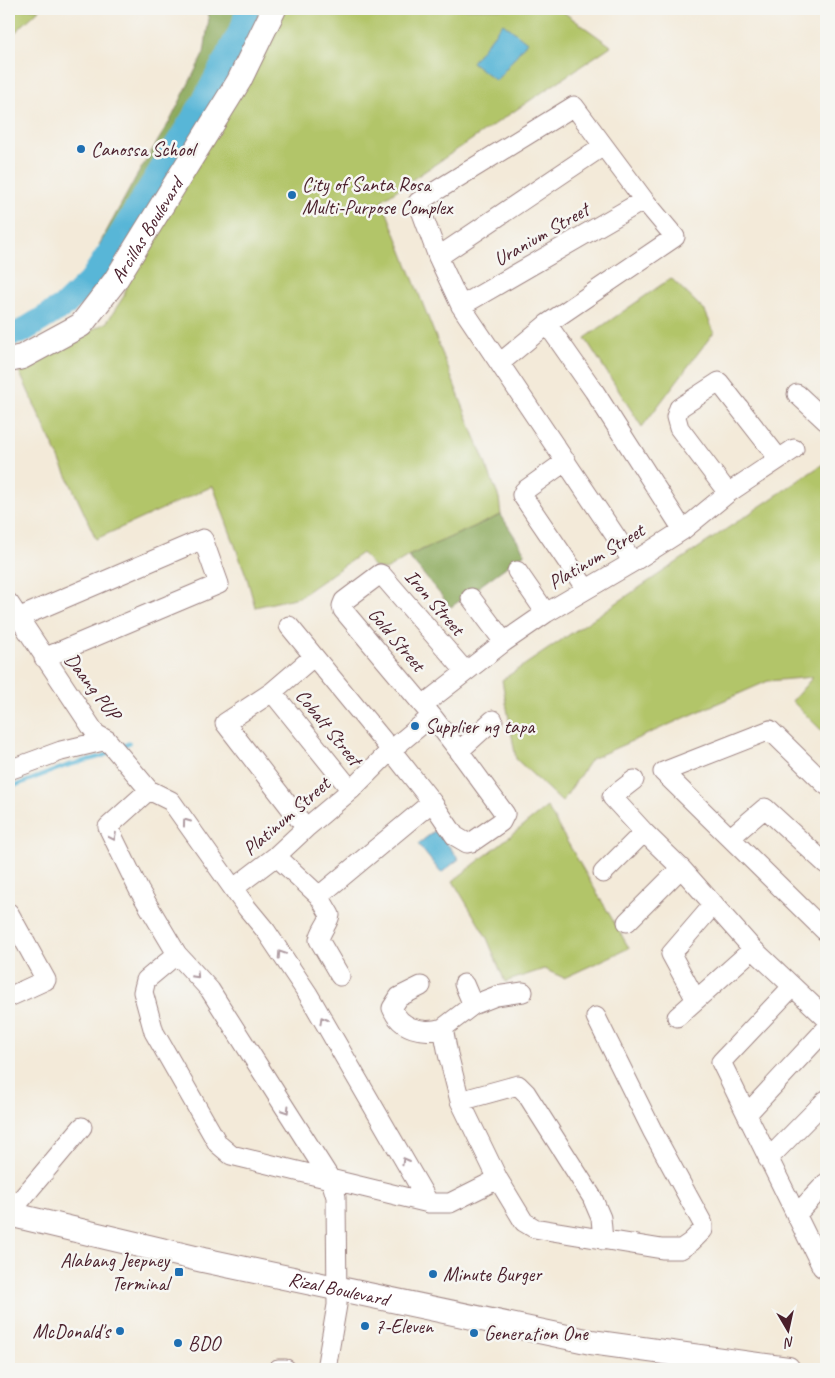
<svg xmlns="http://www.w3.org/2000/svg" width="835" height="1378" font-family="Caveat,sans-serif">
<rect width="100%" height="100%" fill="#f6f6f2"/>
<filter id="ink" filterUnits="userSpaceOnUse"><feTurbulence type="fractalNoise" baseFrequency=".02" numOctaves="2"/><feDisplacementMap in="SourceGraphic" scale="10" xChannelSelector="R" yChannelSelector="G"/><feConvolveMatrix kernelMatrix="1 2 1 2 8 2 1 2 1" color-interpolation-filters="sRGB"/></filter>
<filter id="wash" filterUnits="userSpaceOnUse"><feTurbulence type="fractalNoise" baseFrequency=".0096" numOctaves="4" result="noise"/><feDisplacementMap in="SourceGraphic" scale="20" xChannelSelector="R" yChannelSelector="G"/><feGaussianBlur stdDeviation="1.12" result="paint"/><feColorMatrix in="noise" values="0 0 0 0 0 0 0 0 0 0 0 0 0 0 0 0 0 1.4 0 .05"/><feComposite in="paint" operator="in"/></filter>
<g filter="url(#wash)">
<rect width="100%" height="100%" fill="#f3ead9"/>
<!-- green -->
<path fill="#b2c569" stroke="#7e724a" d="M9,9H40L9,38Z
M283,9H559L611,46L382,200L499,498L501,515L408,556L386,570L374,567L362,553L299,597L255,607L247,578L213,486L96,539L18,369L107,322L124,296L131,269Z
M671,278L705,311L714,332L642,427L585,338Z
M826,462V735L792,701L813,677L768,681L591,759L562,802L516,759L502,680Z
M547,807L629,948L564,978L544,969L505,982L487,938L453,881Z"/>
<!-- forest -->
<path fill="#8daa5d" stroke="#6c6444" d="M208,9H266L256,31L125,254L116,253L99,245L136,177L170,121L204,53L209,18Z
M501,515L525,553L451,607L408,556Z"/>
<!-- water -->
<path fill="#59b6d7" stroke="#526a81" d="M503,23L527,42L496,81L472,62Z
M436,830L459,859L441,873L418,844Z"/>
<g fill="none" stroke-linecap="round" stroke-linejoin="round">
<!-- stream -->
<path stroke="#59b6d7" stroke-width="4" d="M120,747L129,743
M9,788L66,766L103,756L109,753"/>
<!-- river -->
<path stroke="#59b6d7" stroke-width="24" d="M9,334L21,332L65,305L90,281L115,243L203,102L243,26L247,9"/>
</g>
</g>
<g filter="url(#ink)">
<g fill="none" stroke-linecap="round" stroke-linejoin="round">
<defs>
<path id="minor" d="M438,257L603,146
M461,306L644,200
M547,324L594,391L683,530
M500,363L547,324L675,237L644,200L574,106L418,202L438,257L461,306L633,562
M797,394L826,421
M566,461L524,491L522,495L586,589
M728,493L679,428L676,417L679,408L719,382L779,459
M517,571L546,613
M471,598L504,642
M9,603L96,734L107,740L149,790L171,801L247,908L266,931L308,994L429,1203
M18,618L203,539L219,584L44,658
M289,626L391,750L432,802L455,836L467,843L472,842L501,822L505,814L459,751
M465,671L382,575L380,574L344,601L342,606L343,610L432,716L459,751L493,720
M272,692L351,790
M423,705L504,642L546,613L633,562L683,530L728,493L794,449
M9,770L61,751L107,740
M634,780L612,797L644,832L681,868L753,949L826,1018
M826,785L770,730L663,772L826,932
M149,790L108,827L139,890L177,954L210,990L331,1180L336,1197L337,1305L326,1369
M306,828L225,723L272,692L313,657
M731,837L765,808L826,864
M276,856L319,896L330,915C328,924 321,930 319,940L340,976
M603,873L644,832
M234,888L276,856L306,828L351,790L391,750L432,716
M319,896L432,802
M9,913L46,980L9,997
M627,922L681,868
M177,954L146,980L143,992L154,1032L218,1144L231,1155L429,1203H450L498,1179
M464,984L473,1005L496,996L523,992
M421,986L399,997L392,1008C400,1029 423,1034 443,1028
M792,987L721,1062L822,1267L826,1270
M696,1000L671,954L714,904
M473,1005L443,1028L448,1054L460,1101L498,1179L524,1222L534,1228L662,1249H681L691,1242L703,1230V1224L653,1132L596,1017
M677,1017L753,949
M460,1101L518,1085L526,1093L592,1197L601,1218L603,1240
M747,1114L826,1029
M768,1159L826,1100
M9,1214L82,1127
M796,1215L826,1183
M278,1369H286"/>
<g id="major">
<path id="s1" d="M9,360L22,357L81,325L115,281L239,81L274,9"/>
<path id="s2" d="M9,1214L203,1260L591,1342L788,1369"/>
</g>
</defs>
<!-- minor casing -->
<use href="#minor" stroke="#9e8482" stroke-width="21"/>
<!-- major casing -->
<use href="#major" stroke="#9e8482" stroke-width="26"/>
<!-- minor -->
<use href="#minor" stroke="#fff" stroke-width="19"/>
<!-- major -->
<use href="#major" stroke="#fff" stroke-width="24"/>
</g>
<!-- one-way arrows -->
<defs><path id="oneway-chevron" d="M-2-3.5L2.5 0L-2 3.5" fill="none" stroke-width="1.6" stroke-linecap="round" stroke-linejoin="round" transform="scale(1.25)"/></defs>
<g stroke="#ae9aa0">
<use href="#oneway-chevron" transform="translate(186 822) rotate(-126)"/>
<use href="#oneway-chevron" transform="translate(113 837) rotate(64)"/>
<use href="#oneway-chevron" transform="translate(281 954) rotate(-123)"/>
<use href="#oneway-chevron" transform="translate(196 975) rotate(47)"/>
<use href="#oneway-chevron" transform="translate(323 1020) rotate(-120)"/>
<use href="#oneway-chevron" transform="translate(286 1110) rotate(58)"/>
<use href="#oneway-chevron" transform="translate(405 1161) rotate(-120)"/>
</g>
</g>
<!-- markers -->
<g fill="#1f6fb2" stroke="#f6f6f2" stroke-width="2">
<circle cx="81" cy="149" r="5"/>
<circle cx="292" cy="195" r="5"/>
<circle cx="415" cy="726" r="5"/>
<rect x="174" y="1267" width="10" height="10" rx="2.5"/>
<circle cx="433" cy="1274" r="5"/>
<circle cx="365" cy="1326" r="5"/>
<circle cx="120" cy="1331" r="5"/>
<circle cx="474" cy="1333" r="5"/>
<circle cx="178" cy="1343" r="5"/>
</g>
<g text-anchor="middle" stroke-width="5" stroke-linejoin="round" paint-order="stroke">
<!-- poi labels -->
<g font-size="20" fill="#4a1f2b" stroke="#f6f6f2" text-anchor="start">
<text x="91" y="156">Canossa School</text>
<text x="302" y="191">City of Santa Rosa<tspan x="302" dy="23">Multi-Purpose Complex</tspan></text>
<text x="425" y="733">Supplier ng tapa</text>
<text x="169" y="1267" text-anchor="end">Alabang Jeepney<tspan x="169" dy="23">Terminal</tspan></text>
<text x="443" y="1281">Minute Burger</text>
<text x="375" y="1333">7-Eleven</text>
<text x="110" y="1338" text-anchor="end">McDonald's</text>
<text x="484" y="1340">Generation One</text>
<text x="188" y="1350">BDO</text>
</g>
<!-- street labels -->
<g font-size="20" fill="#4a1f2b" stroke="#f6f6f2">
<text dy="7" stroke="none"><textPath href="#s1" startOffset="196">Arcillas Boulevard</textPath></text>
<text transform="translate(541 234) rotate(-30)" y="7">Uranium Street</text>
<text transform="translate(596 556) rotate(-31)" y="7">Platinum Street</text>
<text transform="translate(435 602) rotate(49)" y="7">Iron Street</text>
<text transform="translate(397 639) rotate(50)" y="7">Gold Street</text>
<text transform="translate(93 686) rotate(53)" y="7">Daang PUP</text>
<text transform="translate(329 727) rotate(51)" y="7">Cobalt Street</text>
<text transform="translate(286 816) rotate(-41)" y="7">Platinum Street</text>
<text dy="7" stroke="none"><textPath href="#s2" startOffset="338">Rizal Boulevard</textPath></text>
</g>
</g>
<!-- margin -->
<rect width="835" height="1378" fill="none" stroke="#f6f6f2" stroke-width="30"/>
<!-- north arrow -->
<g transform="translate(788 1330) rotate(171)" stroke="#f6f6f2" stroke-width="4" paint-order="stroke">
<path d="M0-4L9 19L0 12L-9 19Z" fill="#4a1f2b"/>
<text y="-8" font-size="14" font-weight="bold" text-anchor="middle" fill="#4a1f2b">N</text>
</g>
</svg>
